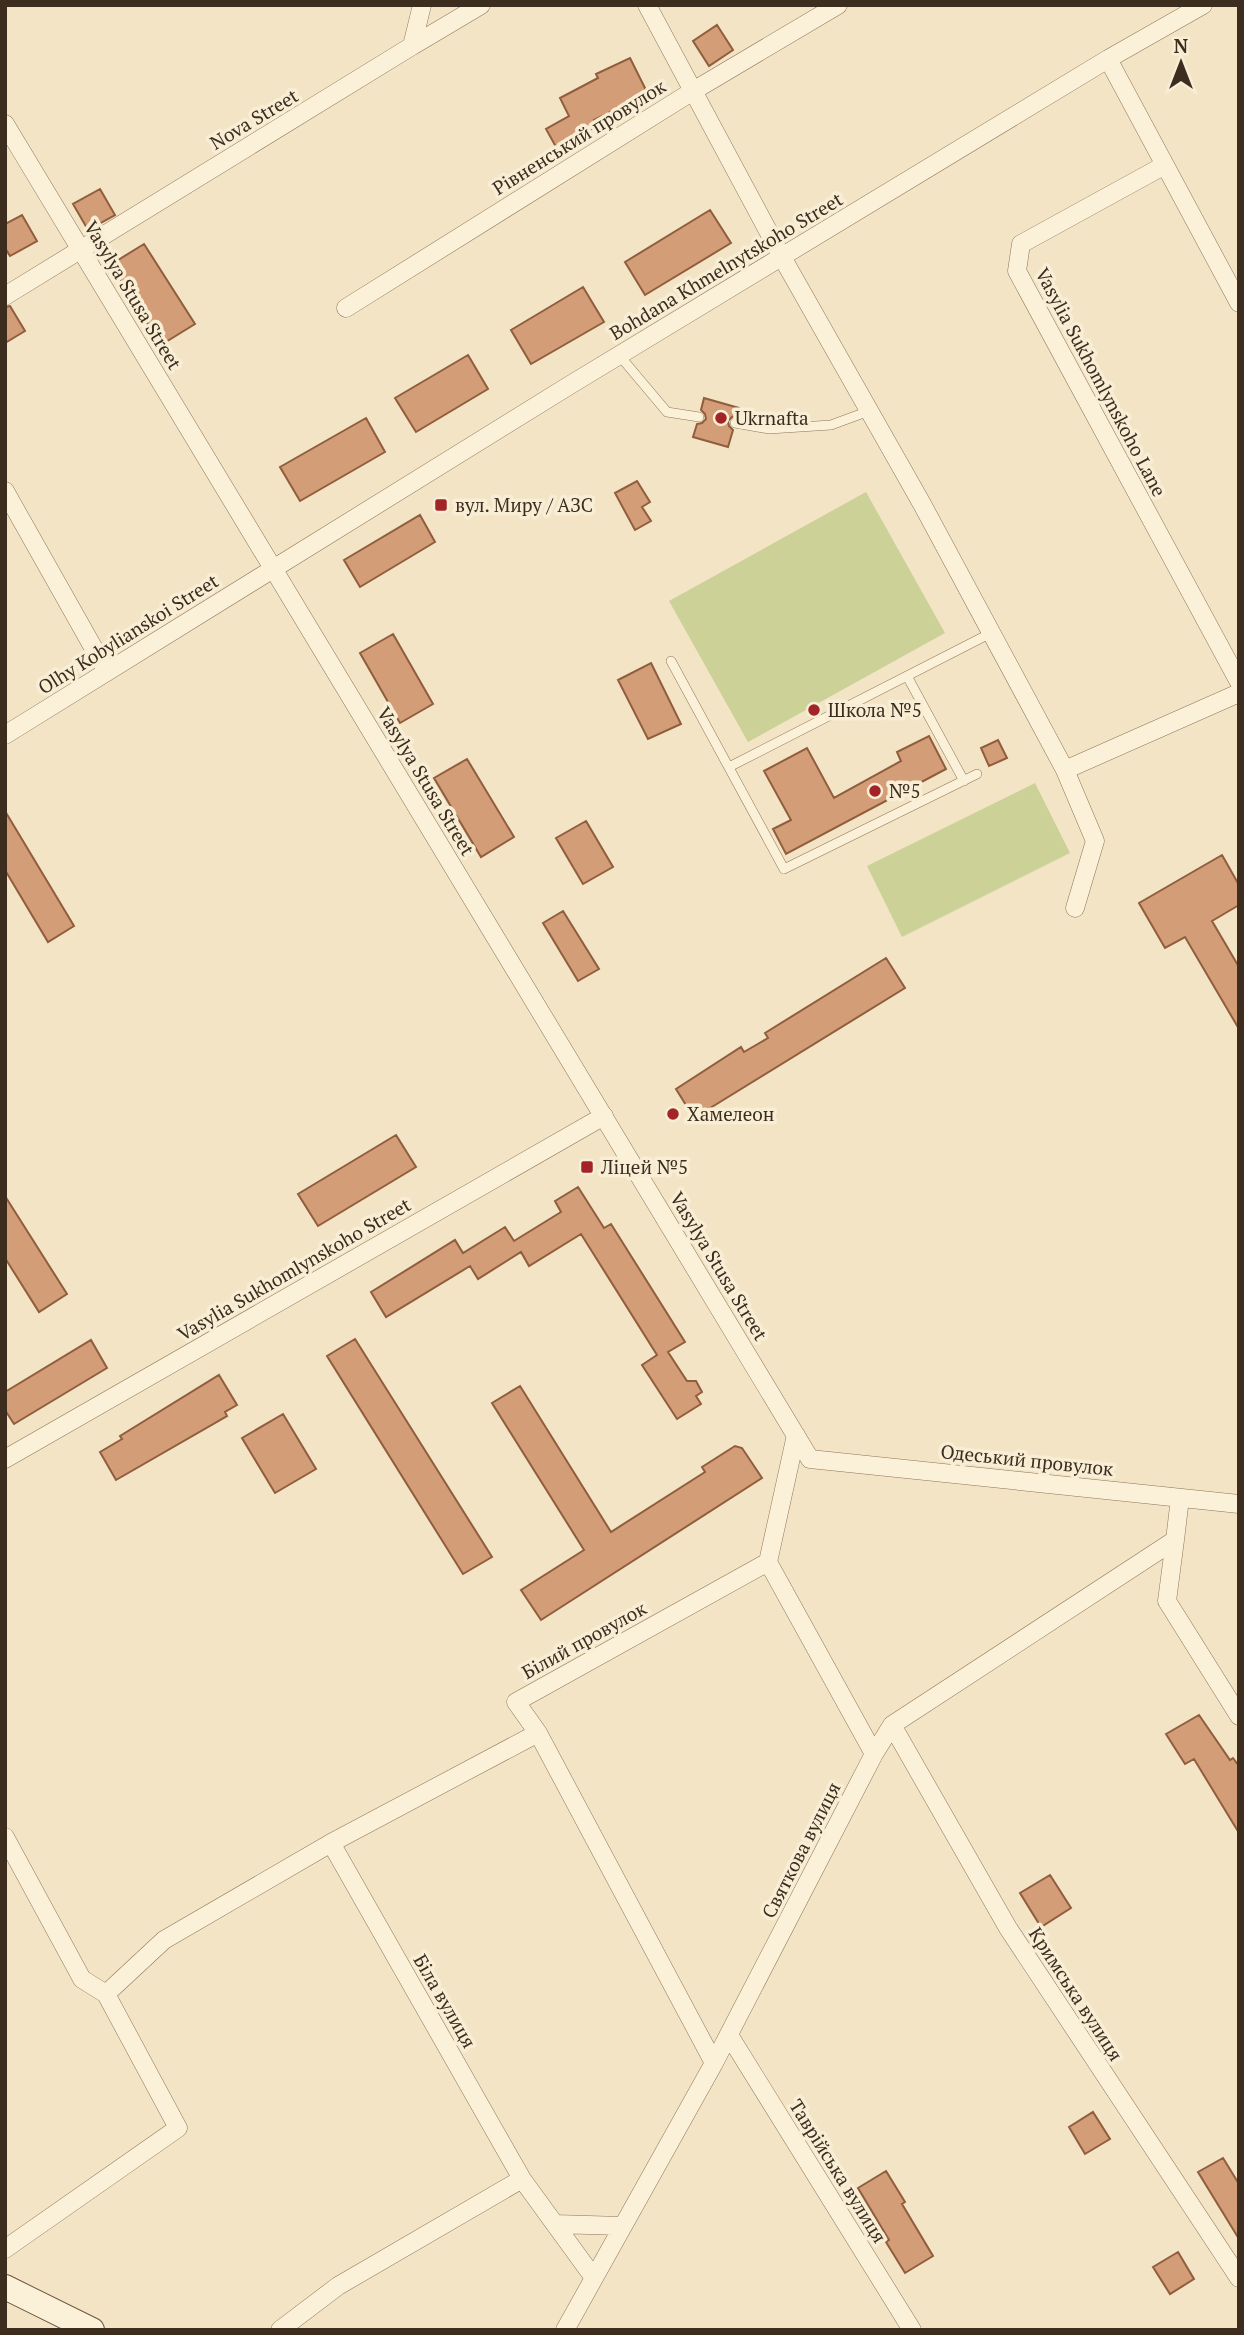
<svg xmlns="http://www.w3.org/2000/svg" width="1244" height="2335" font-family="'PT Serif',serif">
<rect width="100%" height="100%" fill="#f2e4c5"/>
<!-- green -->
<path fill="#cbd197" d="M866,492L945,633L748,742L669,601Z
M1035,783L1070,853L902,937L867,866Z"/>
<!-- building -->
<path fill="#d39d78" stroke="#905d3d" stroke-width="2" d="M717,25L733,50L709,66L693,41Z
M630,58L648,94L594,120L597,126L556,147L546,129L569,116L560,98L598,78L596,74Z
M100,189L115,215L88,230L73,204Z
M710,210L731,243L645,295L625,262Z
M22,215L37,241L10,256L5,248V224Z
M144,244L195,324L161,345L110,265Z
M583,287L604,322L531,364L511,330Z
M10,306L25,331L5,343V307Z
M468,355L488,389L416,432L395,398Z
M704,398L739,408L737,416L732,417L728,421L729,426L733,430L728,447L693,437L697,424L702,423L706,419L705,414L701,410Z
M366,418L385,452L300,501L280,467Z
M637,481L650,502L642,507L651,521L635,530L615,493Z
M420,515L435,542L360,587L344,560Z
M393,634L433,704L400,723L360,653Z
M651,663L681,724L648,739L618,680Z
M929,736L946,769L786,854L773,829L791,820L764,771L807,748L834,798L901,761L897,752Z
M998,740L1007,758L989,766L981,748Z
M467,759L514,837L481,857L434,778Z
M5,811L74,926L48,942L5,870Z
M586,821L613,867L583,884L556,838Z
M1222,855L1239,885V905L1212,921L1239,967V1029L1185,937L1165,948L1139,903Z
M563,911L599,969L578,981L543,923Z
M886,958L905,988L694,1118L676,1089L741,1047L744,1052L768,1038L765,1033Z
M396,1135L416,1167L318,1226L298,1194Z
M578,1187L604,1228L611,1224L685,1342L668,1352L687,1381H696L702,1392L696,1396L701,1404L677,1419L642,1365L657,1355L581,1234L529,1266L521,1252L478,1279L470,1266L386,1317L371,1292L455,1240L463,1253L505,1227L514,1241L561,1212L555,1201Z
M5,1196L67,1294L39,1312L5,1258Z
M355,1339L492,1557L463,1574L327,1356Z
M91,1340L107,1368L14,1424L5,1410V1392Z
M219,1375L237,1405L225,1412L227,1416L116,1480L100,1452L122,1439L120,1436Z
M520,1386L611,1532L705,1472L702,1467L735,1446L742,1448L762,1478L541,1620L521,1590L584,1550L492,1403Z
M283,1414L316,1469L275,1493L242,1438Z
M1199,1715L1230,1760L1233,1758L1239,1766V1833L1194,1759L1185,1764L1166,1734Z
M1050,1875L1071,1908L1041,1927L1020,1893Z
M1093,2112L1110,2139L1085,2154L1069,2127Z
M1223,2158L1239,2184V2239L1198,2172Z
M886,2171L905,2202L902,2204L933,2256L905,2273L886,2242L889,2240L858,2188Z
M1178,2252L1194,2279L1170,2294L1153,2267Z"/>
<g fill="none" stroke-linecap="round" stroke-linejoin="round">
<defs>
<path id="lane" d="M619,355L667,412L699,417
M735,423L769,429L831,425L869,411
M671,661L784,869L977,774
M907,676L964,781
M729,767L991,633"/>
<path id="street" d="M647,5L782,257L922,504L1065,770L1095,841L1075,908
M412,46L481,5
M1108,59L1239,303
M5,124L810,1459L1239,1504
M1165,165L1021,244L1017,271L1239,682
M5,296L412,46L422,5
M346,308L693,91L838,5
M5,491L107,672
M5,735L570,385L1108,59L1203,5
M1065,770L1239,693
M5,1459L604,1116
M1175,1540L1167,1601L1239,1716
M768,1562L874,1754
M768,1562L796,1435
M892,1725L1008,1928L1239,2278
M5,1837L82,1979L106,1994L178,2128L5,2249
M331,1843L522,2179L594,2278
M106,1994L164,1940L331,1843L538,1733
M729,2035L912,2330
M714,2063L538,1733L516,1702L768,1562
M555,2224L622,2226
M280,2330L338,2286L522,2179
M565,2330L714,2063L874,1754L892,1725L1175,1540L1180,1498"/>
<path id="secondary" d="M5,2287L92,2330"/>
</defs>
<!-- lane casing -->
<use href="#lane" stroke="#8e7559" stroke-width="10"/>
<!-- street casing -->
<use href="#street" stroke="#8e7559" stroke-width="19"/>
<!-- secondary casing -->
<use href="#secondary" stroke="#70563c" stroke-width="26"/>
<!-- lane -->
<use href="#lane" stroke="#fbf1d9" stroke-width="9"/>
<!-- street -->
<use href="#street" stroke="#fbf1d9" stroke-width="18"/>
<!-- secondary -->
<use href="#secondary" stroke="#fbf1d9" stroke-width="24"/>
</g>
<!-- markers -->
<g fill="#a22426" stroke="#f8eed5" stroke-width="2.5">
<circle cx="721" cy="418" r="7"/>
<rect x="434" y="498" width="14" height="14" rx="3.5"/>
<circle cx="814" cy="710" r="7"/>
<circle cx="875" cy="791" r="7"/>
<circle cx="673" cy="1114" r="7"/>
<rect x="580" y="1160" width="14" height="14" rx="3.5"/>
</g>
<g text-anchor="middle" stroke-width="7" stroke-linejoin="round" paint-order="stroke">
<!-- street labels -->
<g font-size="19" fill="#3d2d1e" stroke="#f8eed5">
<text transform="translate(254 119) rotate(-31)" y="7">Nova Street</text>
<text transform="translate(579 137) rotate(-32)" y="7">Рівненський провулок</text>
<text transform="translate(726 266) rotate(-31)" y="7">Bohdana Khmelnytskoho Street</text>
<text transform="translate(133 295) rotate(59)" y="7">Vasylya Stusa Street</text>
<text transform="translate(1101 382) rotate(62)" y="7">Vasylia Sukhomlynskoho Lane</text>
<text transform="translate(128 634) rotate(-32)" y="7">Olhy Kobylianskoi Street</text>
<text transform="translate(426 781) rotate(59)" y="7">Vasylya Stusa Street</text>
<text transform="translate(719 1266) rotate(59)" y="7">Vasylya Stusa Street</text>
<text transform="translate(294 1269) rotate(-30)" y="7">Vasylia Sukhomlynskoho Street</text>
<text transform="translate(1027 1460) rotate(6)" y="7">Одеський провулок</text>
<text transform="translate(584 1640) rotate(-29)" y="7">Білий провулок</text>
<text transform="translate(801 1850) rotate(-63)" y="7">Святкова вулиця</text>
<text transform="translate(1076 1994) rotate(57)" y="7">Кримська вулиця</text>
<text transform="translate(445 2001) rotate(60)" y="7">Біла вулиця</text>
<text transform="translate(838 2171) rotate(58)" y="7">Таврійська вулиця</text>
</g>
<!-- poi labels -->
<g font-size="19" fill="#3d2d1e" stroke="#f8eed5" text-anchor="start">
<text x="735" y="425">Ukrnafta</text>
<text x="455" y="512">вул. Миру / АЗС</text>
<text x="828" y="717">Школа №5</text>
<text x="889" y="798">№5</text>
<text x="687" y="1121">Хамелеон</text>
<text x="601" y="1174">Ліцей №5</text>
</g>
</g>
<!-- border -->
<rect width="1244" height="2335" fill="none" stroke="#3d2d1e" stroke-width="14"/>
<!-- north arrow -->
<g transform="translate(1181 63)" stroke="#f8eed5" stroke-width="5" paint-order="stroke">
<path d="M0-5L12 26L0 18L-12 26Z" fill="#3d2d1e"/>
<text y="-10" font-size="19" font-weight="bold" text-anchor="middle" fill="#3d2d1e">N</text>
</g>
</svg>
